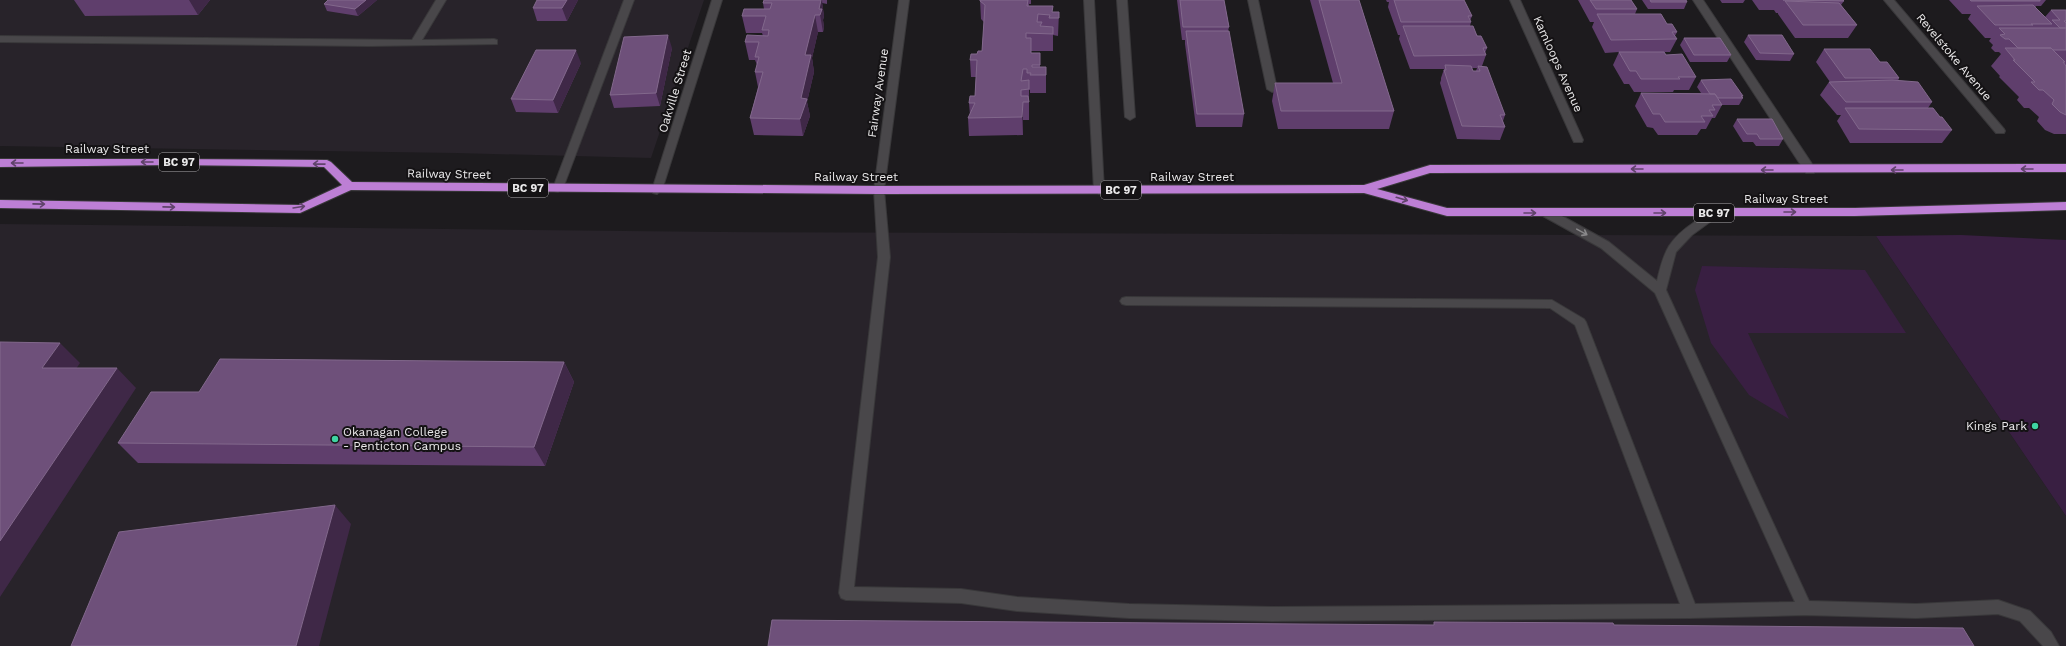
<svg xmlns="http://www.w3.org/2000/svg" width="2066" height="646" font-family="'Work Sans',sans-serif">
<rect width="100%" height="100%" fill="#1d1b1e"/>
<!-- built -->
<path fill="#28232a" d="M0,0H704L651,158L456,153L0,146Z
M0,224L722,232L1876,236L2066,516V646H0Z"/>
<!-- green -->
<path fill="#391f42" d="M1961,235L2066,240V516L1876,236Z
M1702,266L1865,270L1906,333H1748L1789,419L1749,395L1711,343L1695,290Z"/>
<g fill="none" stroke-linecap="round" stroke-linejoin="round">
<defs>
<path id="lane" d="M436,0H446L422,40L494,39L497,40V44L369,46L0,42V36L412,40Z
M624,0H634L563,188L558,192L554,191L553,188Z
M1084,0H1094L1104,190L1099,194L1094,190Z
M1117,0H1127L1135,117L1130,120L1125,117Z
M1248,0H1258L1277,89L1275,91L1272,92L1267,89Z
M1693,0H1703L1814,167L1815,170L1814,173H1806Z
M879,186L884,190L890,257L854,587L961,589L1017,597L1129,604L1273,607L1680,604L1575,325L1550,308L1126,305L1122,304L1120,301L1122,298L1126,297L1552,300L1584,319L1586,322L1695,604L1795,602L1655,293L1601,248L1543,216L1541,213L1543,210H1551L1609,242L1657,281C1664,250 1669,239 1696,221C1701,216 1707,211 1714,209L1718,210L1720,213L1718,216L1692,235L1676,252L1666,290L1809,601L1916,604L1998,600L2030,611L2051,632L2059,646H2043L2020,621L1998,614L1916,618L1805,615L1690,618L1273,621L1129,618L1017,611L961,603L846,600L841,598L839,593L878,257L874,190Z"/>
<path id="street" d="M712,0H722L662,190L657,194L653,193L652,190Z
M899,0H909L884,190L879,194L874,190Z
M1510,0H1520L1583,140L1582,142H1574L1573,140Z
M1884,0H1894L2004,129L2005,131L2004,133H1996Z"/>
<path id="highway" d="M0,159H171L327,160L331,162L352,182L879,186L1364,185L1430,165L2066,164V172L1430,173L1377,189L1447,208H1855L2066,202V210L1855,216H1447L1364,193L879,194L351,190L300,213L0,208V200L299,205L342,185L324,167L171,165L0,167Z"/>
</defs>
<!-- lane casing -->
<use href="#lane" stroke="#39383a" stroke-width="2"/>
<!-- street casing -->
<use href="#street" stroke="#39383a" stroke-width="2"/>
<!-- highway casing -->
<use href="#highway" stroke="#39383a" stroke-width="2"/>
<!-- lane -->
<use href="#lane" fill="#49474a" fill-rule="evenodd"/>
<!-- street -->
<use href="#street" fill="#49474a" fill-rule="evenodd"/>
<!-- highway -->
<use href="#highway" fill="#bd7fd5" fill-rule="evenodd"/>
</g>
<!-- wall -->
<path fill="#5f3e6c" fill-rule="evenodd" d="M74,0H210L198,15L85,16Z
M377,0L358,16L327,11L324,4Z
M578,0L567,21H537L533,8Z
M764,0H827V4L822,3L824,16L823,20L824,27L823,32H818L812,58L814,72L807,102L810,116L803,136L754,135L750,118L758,87L755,72L757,65L755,60H749L745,42L763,36L762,33H746L742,16L764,9L763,3Z
M980,0H1031V4H1029V6L1053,12H1059L1058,36L1053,35V51H1031V53H1040V67L1046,75V93H1030V90H1029V120H1023V135L969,136L968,118L970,115L969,103L975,96L976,77H971L970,60L977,54L982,51L984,22L981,19Z
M1177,0H1224L1229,27L1228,31L1244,114L1242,127H1196L1185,44V40H1182Z
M1310,0H1359L1394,111L1389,129H1278L1272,101L1275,83H1333Z
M1386,0H1464L1472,16L1470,21L1471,22L1470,26L1487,48L1485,53L1486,55L1482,66L1505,115L1503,121L1505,127L1500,140L1457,139L1440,83L1441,80V78L1444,69H1410L1399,39L1400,35H1398L1388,7L1389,2H1387ZM1472,68H1477L1476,71H1473Z
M1578,0H1631L1637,9L1635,14L1667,24L1677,32L1675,36L1677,39L1670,52H1664L1666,55L1696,77L1689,90H1674L1673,92H1634L1629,84H1624L1613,65L1619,52L1605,53L1592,27L1594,22H1590Z
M1642,0H1686L1687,2L1684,9H1648Z
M1720,0H1745L1743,3H1722Z
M1752,0H1843L1844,1L1841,5L1857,25L1848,38H1795L1778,14V13H1776L1774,10H1759Z
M1949,0H2046L2041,6H2036L2035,8L2050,22L2045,17L2051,10H2066V134H2054L2045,130L2037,121L2039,117L2029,108H2024L2017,100L2019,97L1999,77L2000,76L1991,66L2001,54L1999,52H1995L1991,48L1993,45L1989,41L1991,38H1985L1968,19L1971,14H1962Z
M1748,35L1794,54L1790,61L1756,60L1744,42Z
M1684,38L1731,55L1727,62H1690L1680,45Z
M672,48L660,106L614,108L610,95Z
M1824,49L1880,62L1899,78L1898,81L1932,102L1928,108L1940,117L1952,130L1942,143H1850L1837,121L1841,115H1837L1820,95L1829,82H1830L1816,62Z
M581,63L558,113L516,112L511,99Z
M1701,80L1743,96L1742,97L1743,98L1739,105H1722L1715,118H1712L1706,129H1701L1697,135H1658L1653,128L1647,127L1635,106L1641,93H1701L1697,87Z
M1737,119L1783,139L1779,146H1756L1753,142H1743L1733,126Z
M564,362L574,382L545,466L138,463L118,443L199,392Z"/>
<!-- shaded-wall -->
<path fill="#3f2847" d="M189,0H210L198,15Z
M366,0H377L358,16L355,9Z
M567,0H578L567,21L562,8Z
M821,0H822L824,16L823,20L824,27L823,32L819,9Z
M815,15L818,32L812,58L814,72L807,102L810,116L803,136L800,119L801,98L805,55Z
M668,35L672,48L660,106L656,93Z
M576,50L581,63L558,113L553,100Z
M1023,102V135L1022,117Z
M60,343L80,363L63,388L42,368Z
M564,362L574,382L545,466L534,447Z
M117,368L136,388L0,597V541Z
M335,505L351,524L319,646H296Z"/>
<!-- building -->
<path fill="#6e507a" stroke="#82688c" d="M328,0H366L355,9L324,4Z
M537,0H567L562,8H533Z
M764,0H821L819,9H822L820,15H815L805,55H811L801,98L807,99L800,119L750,118L763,72H755L759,57H755L759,42H745L747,35L768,36L769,30H762L766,16H742L744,9H770L772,3H763Z
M980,0H1028L1027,6H1053L1052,12H1059V18H1049L1050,15L1038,14L1037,22H1042L1040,26L1053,27V34L1026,33V38H1031V53H1040V65H1032V67H1046V75H1030L1031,73H1027V69H1023L1021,81L1029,80V89L1021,90V96H1028L1029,102H1023L1022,117L968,118L975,103H969L970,96H975L977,60H970L971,54H977L978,51H982L985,5L980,1Z
M1180,0H1224L1229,27H1183Z
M1319,0H1359L1394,111H1281L1275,83H1342Z
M1394,0H1464L1472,16H1468L1471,22H1401Z
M1590,0H1631L1637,9H1596Z
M1650,0H1686L1687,2H1651Z
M1783,0H1843L1844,1Z
M1970,0H2040V1H1971Z
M1785,1L1839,3L1857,25H1803Z
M2033,5L2052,24H2031L2033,25H1995L1977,6Z
M2051,10H2066V21H2064L2066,23V28H2060L2052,20H2060Z
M1597,14H1661L1667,24H1672L1677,32H1672L1677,39L1611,40Z
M1403,26H1473L1477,36H1481L1487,48H1483L1486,55L1414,56Z
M1999,28H2066V50H2053L2051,48H2018L2009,39H2005L2000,35L2005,34Z
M1186,31H1229L1244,114H1197Z
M668,35L656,93L610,95L624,37Z
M1748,35H1782L1794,54L1760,53Z
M1684,38H1720L1731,55H1694Z
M2005,48H2051L2065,62H2063L2066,66V115L2060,112L2052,104L2054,100L2043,90H2039L2031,82H2035L2013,60H2015Z
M1824,49H1870L1880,62H1887L1899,78H1845Z
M536,50H576L553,100L511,99Z
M1619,52H1664L1666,55L1682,54L1696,77H1678L1680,79H1641L1636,71H1630Z
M1445,65L1471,66L1473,71H1480L1478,66L1487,67L1505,115H1500L1505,127L1462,126L1444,70H1446Z
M1731,79L1743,96H1741L1743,98H1718L1715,94H1710L1701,80Z
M1892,80L1918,82L1932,102H1846L1829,82Z
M1641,93L1715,94L1722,105H1712L1715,110H1709L1713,116H1701L1705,122H1665L1660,114H1653Z
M1845,108H1933L1940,117H1942L1952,130L1859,129Z
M1737,119H1772L1783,139H1760L1757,134H1747Z
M0,342L60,343L42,368H117L0,541Z
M220,359L564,362L534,447L118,443L151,392H199Z
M335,505L296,646H71L119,532Z
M772,620L1434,625V622L1613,623L1614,625L1963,628L1974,646H768Z"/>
<!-- one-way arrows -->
<defs><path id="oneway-shaft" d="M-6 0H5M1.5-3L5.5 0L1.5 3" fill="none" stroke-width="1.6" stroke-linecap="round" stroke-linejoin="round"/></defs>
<g stroke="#60436b">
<use href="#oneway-shaft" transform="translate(147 162) rotate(180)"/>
<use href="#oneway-shaft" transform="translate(17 163) rotate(180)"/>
<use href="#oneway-shaft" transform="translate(319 164) rotate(-179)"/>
<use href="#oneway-shaft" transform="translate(1637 169) rotate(-180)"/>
<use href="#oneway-shaft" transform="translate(2027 169) rotate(180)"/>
<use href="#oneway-shaft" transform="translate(1767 170) rotate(-180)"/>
<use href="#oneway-shaft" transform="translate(1897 170) rotate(180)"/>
<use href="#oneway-shaft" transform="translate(1402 199) rotate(16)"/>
<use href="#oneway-shaft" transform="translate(39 204) rotate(1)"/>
<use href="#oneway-shaft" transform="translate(169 207) rotate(1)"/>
<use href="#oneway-shaft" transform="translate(299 207) rotate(-9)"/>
<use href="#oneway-shaft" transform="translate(1790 212)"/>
<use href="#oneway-shaft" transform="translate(1530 213)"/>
<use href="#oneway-shaft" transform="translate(1660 213)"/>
</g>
<use stroke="#89888a" href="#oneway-shaft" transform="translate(1582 232) rotate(29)"/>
<!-- markers -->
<g fill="#3ed4a2" stroke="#141214" stroke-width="1.5">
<circle cx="2035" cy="426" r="4"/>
<circle cx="335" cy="439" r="4"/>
</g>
<g text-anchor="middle" stroke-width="4" stroke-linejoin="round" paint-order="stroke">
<!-- shield labels -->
<g fill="#141214" stroke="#aaa8aa" stroke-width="1">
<rect x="159" y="153" width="40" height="18" rx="3"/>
<rect x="508" y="179" width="40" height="18" rx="3"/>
<rect x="1101" y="181" width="40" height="18" rx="3"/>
<rect x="1694" y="204" width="40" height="18" rx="3"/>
</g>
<g font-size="11" font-weight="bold" fill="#eae9ea">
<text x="179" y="166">BC 97</text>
<text x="528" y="192">BC 97</text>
<text x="1121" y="194">BC 97</text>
<text x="1714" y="217">BC 97</text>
</g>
<!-- street labels -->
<g font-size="12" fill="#eae9ea" stroke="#141214">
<text transform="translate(1954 57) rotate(50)" y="4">Revelstoke Avenue</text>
<text transform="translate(1558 64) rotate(66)" y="4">Kamloops Avenue</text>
<text transform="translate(675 91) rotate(-73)" y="4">Oakville Street</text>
<text transform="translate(878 93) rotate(-82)" y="4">Fairway Avenue</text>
<text x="107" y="153">Railway Street</text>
<text transform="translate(449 174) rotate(1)" y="4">Railway Street</text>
<text x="856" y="181">Railway Street</text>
<text x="1192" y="181">Railway Street</text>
<text x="1786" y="203">Railway Street</text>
</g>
<!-- poi labels -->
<g font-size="12" fill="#eae9ea" stroke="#141214" text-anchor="end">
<text x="2027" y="430">Kings Park</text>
<text x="343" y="436" text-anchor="start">Okanagan College<tspan x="343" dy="14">- Penticton Campus</tspan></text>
</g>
</g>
</svg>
